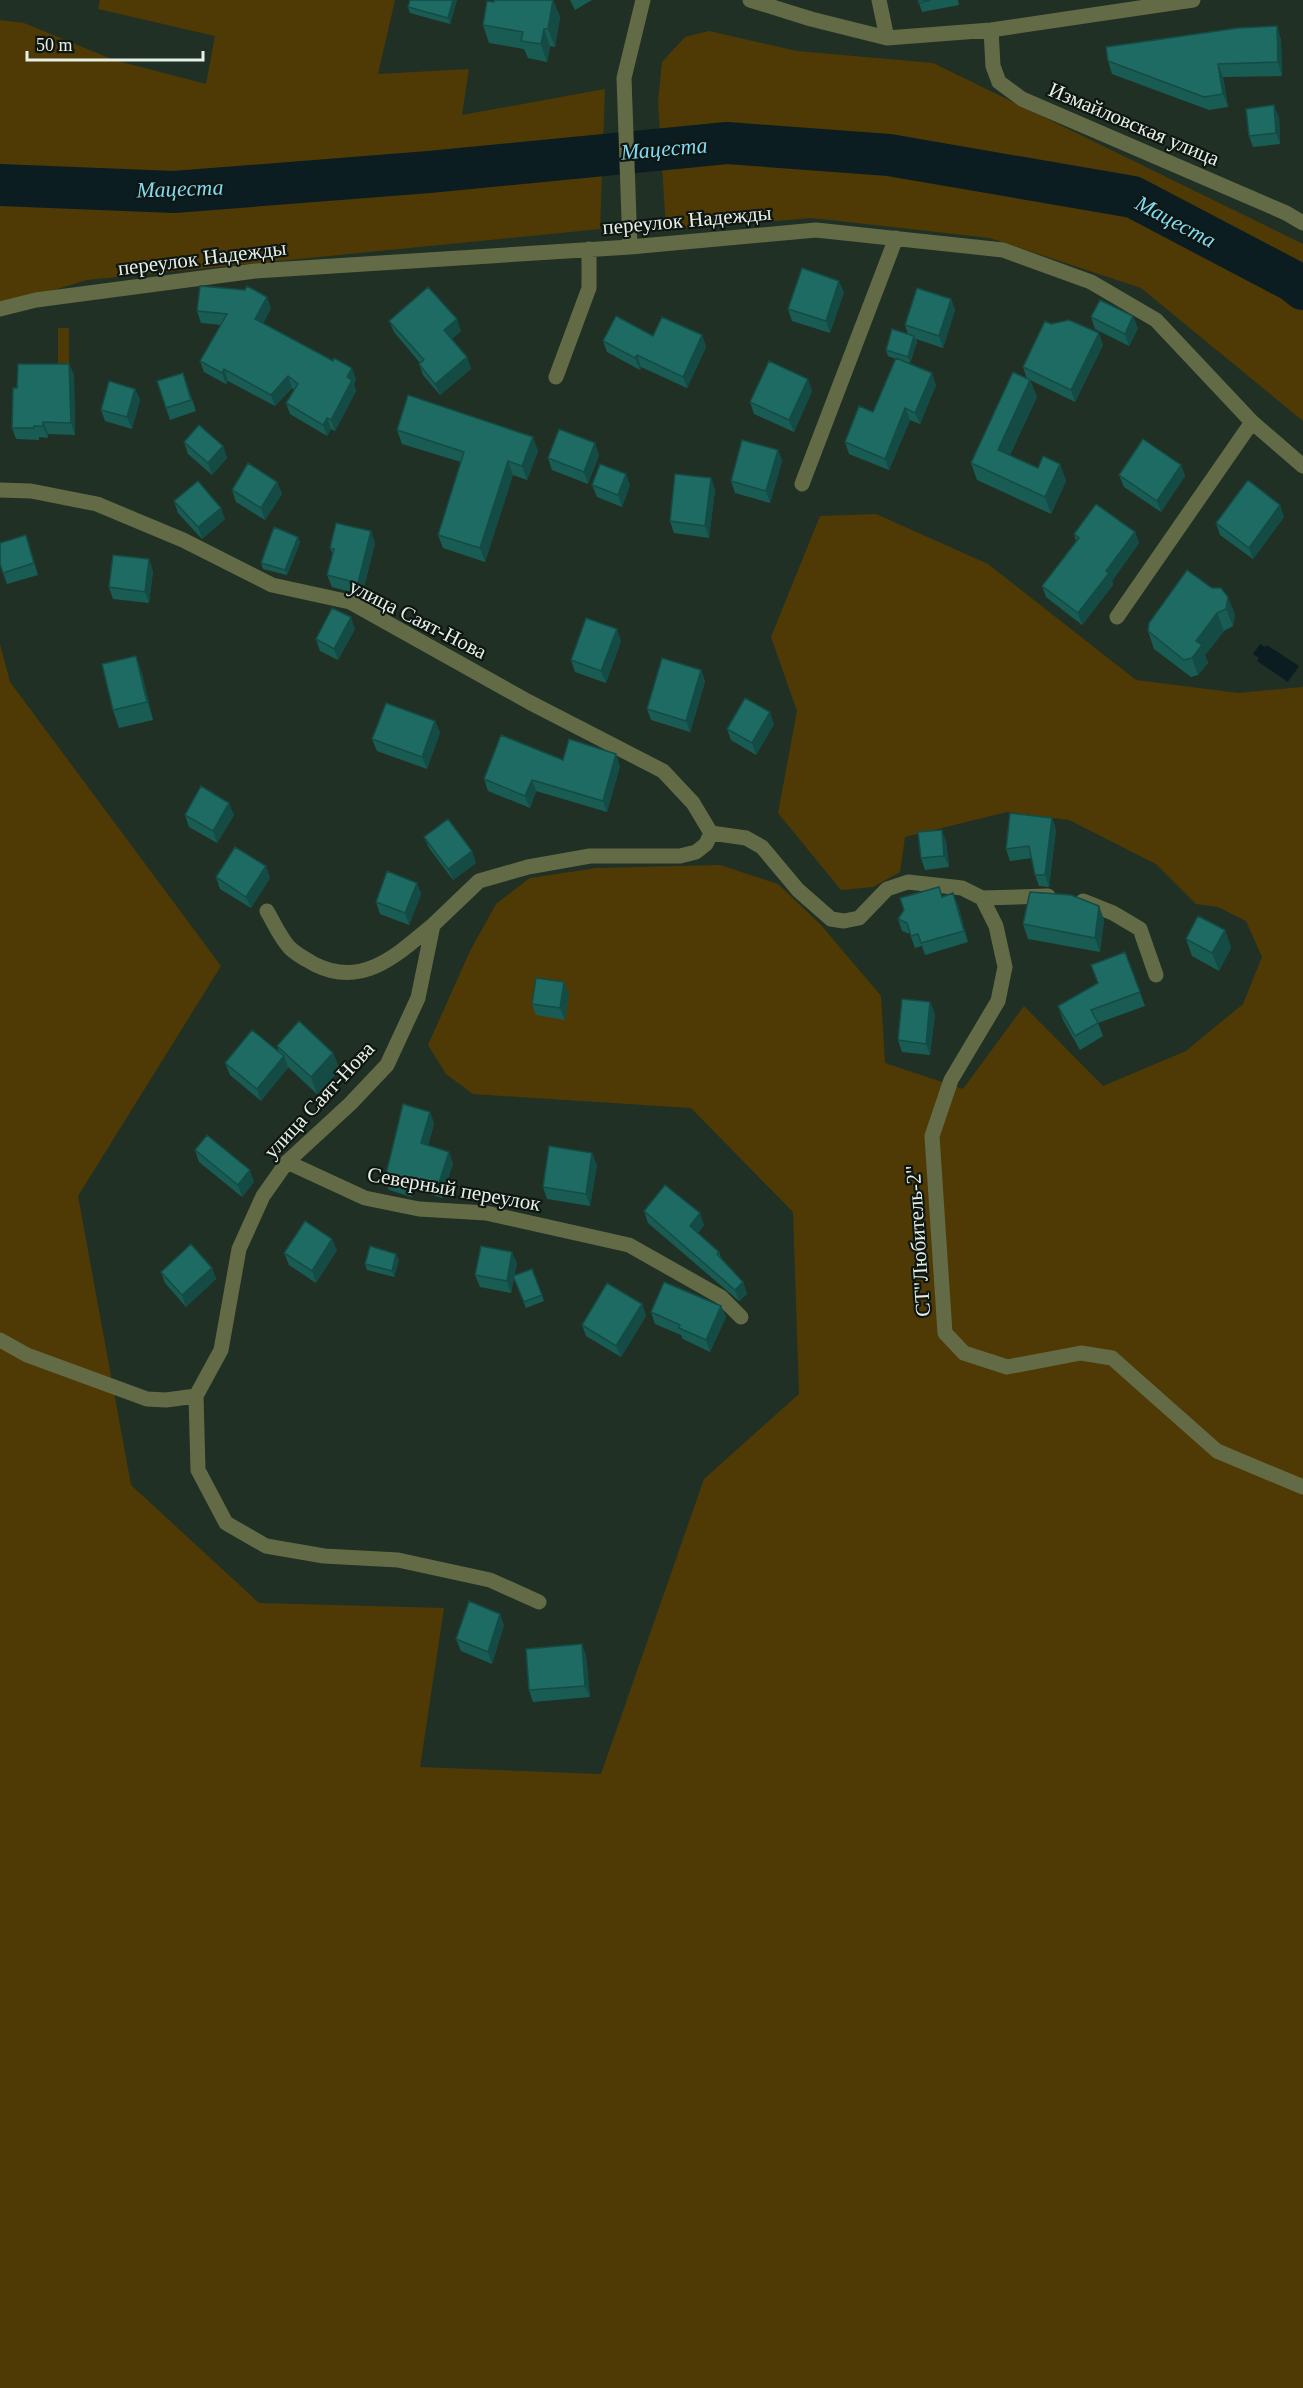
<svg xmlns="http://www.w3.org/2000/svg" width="1303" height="2388" font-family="'Times New Roman',serif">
<rect width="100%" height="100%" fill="#213024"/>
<!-- green -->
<path fill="#4f3a06" d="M100,0H395L378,74L469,69L462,115L605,89L600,229L87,280L0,306V20L24,23L114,60L206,84L215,36L98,9Z
M709,31L797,51L933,63L1303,244V421L1141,288L990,238L812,218L666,230L658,102L662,62L685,37Z
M58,328H69V364H58Z
M876,514L988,564L1136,680L1238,693L1303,687V2388H0V644L10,682L221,966L78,1196L131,1485L259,1603L444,1608L420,1767L601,1774L704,1479L799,1394L793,1212L691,1108L473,1094L446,1074L428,1045L470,951L496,904L530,878L596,868L720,865L778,884L821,925L881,996L885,1063L963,1089L1024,1006L1103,1086L1186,1051L1243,1004L1262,957L1246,921L1218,907L1196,904L1156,864L1069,820L1007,812L905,837L900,872L873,887L841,890L778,813L797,711L771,637L820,516Z"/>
<!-- water -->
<path fill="#0c1d22" d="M1260,644L1265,647L1267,645L1299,666L1288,682L1257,661L1259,658L1253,654Z"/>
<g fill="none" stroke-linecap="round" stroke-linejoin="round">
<!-- river -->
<path stroke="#0c1d22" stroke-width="42" d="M0,185L174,192L429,172L727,143L889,155L1133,197L1293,281L1303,289"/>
<!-- minor -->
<path stroke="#636b46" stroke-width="15" d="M750,0L811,19L887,38L991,30L1193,0
M879,0L887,38
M991,30L993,66L999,82L1022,99L1286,213L1303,223
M630,247L624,78L643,0
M0,309L36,300L255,271L630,247L816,230L1003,250L1091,282L1156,320L1252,422L1303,466
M556,377L589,288V249
M802,484L896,238
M0,490L31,491L97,504L183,540L272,585L350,602L529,702L663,771L693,803L711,833L706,844L696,852L680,856H590L528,867L479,881L433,925L418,998L387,1065L350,1104L287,1162L263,1196L239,1249L221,1350L196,1396L166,1400L147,1399L27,1355L0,1340
M1117,617L1252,422
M711,833L746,838L762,847L798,890L831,919L844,921L859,918L887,889L908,882L962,888L982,898L1048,896
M982,898L996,926L1005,967L998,1001L951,1080L932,1136L945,1333L964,1353L1007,1367L1081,1353L1112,1358L1217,1451L1303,1487
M1083,901L1113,913L1140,929L1156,975
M267,911C274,923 280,937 289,947C295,954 307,960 316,965C363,988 398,954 433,925
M287,1162L365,1198L419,1209L486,1213L629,1245L721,1297L741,1317
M196,1396L198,1470L226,1523L266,1546L324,1556L398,1560L490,1580L539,1602"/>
</g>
<!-- wall -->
<path fill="#195c54" d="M457,0L450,24L410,13L408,7Z
M553,0L560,17L555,47L550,46L547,62L528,58L524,49L489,43L483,25L494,2Z
M570,0H592L575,10Z
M918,0H958L959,5L922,12Z
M1277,26L1281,40L1282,76L1223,77L1228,107L1209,110L1112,74L1108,61Z
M1279,117L1280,144L1253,147L1249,136Z
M844,292L830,333L792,321L788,309Z
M951,299L955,310L943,348L916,339L917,342L910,363L905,362L936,385L920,424L910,420L889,470L849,454L845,442L873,412L896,359L888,356L886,350L908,334L905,325Z
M271,308L263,323L356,379L354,384L356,391L335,431L331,429L327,436L290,414L286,403L294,390L292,388L275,406L228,381L226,384L204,372L200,361L221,325L201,323L197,311Z
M1091,317L1138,328L1129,346L1095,329Z
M389,321L461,331L452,339L467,357L471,369L440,395L423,375L419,364L420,363L394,332Z
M1051,324L1103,345L1075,402L1030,380L1037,397L1010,455L1038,468L1060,464L1066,481L1051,514L977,480L971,463L1027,379L1023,367Z
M702,335L706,347L687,388L641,367L640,370L607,352L603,341L653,336Z
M69,364L74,375L75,435L48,434V438L39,437V440L16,439L12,428L17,388Z
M183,373L196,411L170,420L157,381Z
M135,389L140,400L132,429L105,421L101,410Z
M812,391L794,432L754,414L750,402Z
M397,430L538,451L527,480L513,475L485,562L443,548L438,535L461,462L402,444Z
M184,442L223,446L227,458L212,475L188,454Z
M778,450L782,461L770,503L735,493L731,481Z
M599,455L588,484L552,470L548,458Z
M1181,465L1185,476L1161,512L1124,487L1119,475Z
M711,478L715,490L709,538L674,533L670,521Z
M277,482L282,494L265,520L236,502L232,490Z
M592,485H630L622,507L597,497Z
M174,501L225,519L202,539L178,513Z
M1284,517L1253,559L1220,535L1216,523Z
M1135,532L1139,543L1112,581L1113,585L1082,625L1046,597L1042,586L1076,541L1074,534Z
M26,535L38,575L7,584L3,573Z
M298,537L300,543L287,575L263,569L261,563Z
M375,543L362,595L332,587L327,575L333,554L330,548Z
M1187,570L1235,614L1233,626L1224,631L1205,655L1208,663L1198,675L1191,677L1154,649L1148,631Z
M153,571L149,603L113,599L109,587Z
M355,629L338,660L320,651L316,639Z
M621,641L606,683L575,672L571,660Z
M136,656L142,674L153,720L119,728L113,710Z
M701,670L705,682L690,732L651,720L647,709Z
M435,721L440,733L427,769L377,751L372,739Z
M774,724L756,755L731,740L727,729Z
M563,760L620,766L607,812L536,791L530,808L488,791L484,779Z
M185,815H234L217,843L189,827Z
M1052,818L1056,830L1049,887L1039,886L1035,875L1032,858L1010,861L1006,849Z
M424,837L476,863L453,880L429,848Z
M946,841L949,867L925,870L921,858Z
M216,877L270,878L251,908L220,889Z
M417,883L421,894L409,925L380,914L376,902Z
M939,887L942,896L958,905L968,942L925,955L922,946L915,948L910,934L902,931L898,919Z
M1099,906L1104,920L1100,952L1028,939L1023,924Z
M1225,930L1231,948L1219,971L1192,956L1186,939Z
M1125,952L1145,1006L1098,1023L1103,1036L1080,1050L1063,1020L1058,1006L1098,983Z
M569,994L565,1020L536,1015L532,1004Z
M930,1002L935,1014L930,1055L902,1052L898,1040Z
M277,1046L333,1053L340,1070L317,1094L288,1067L261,1101L230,1075L225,1063L279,1052Z
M430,1112L434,1124L428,1145L453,1163L442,1198L415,1189L412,1197L389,1190L385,1178Z
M195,1150L254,1182L242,1197L199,1162Z
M597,1165L590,1206L547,1199L543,1187Z
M644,1211L704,1225L698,1233L719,1252L722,1260L743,1282L747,1294L739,1301L648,1223Z
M337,1250L316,1283L289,1265L284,1253Z
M399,1260L394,1277L367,1270L365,1264Z
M517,1263L514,1276L532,1269L544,1301L526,1308L514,1278L511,1293L480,1287L475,1275Z
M212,1268L216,1279L186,1307L165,1283L161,1272Z
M642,1304L646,1316L621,1357L586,1336L582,1325Z
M721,1306L726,1317L710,1352L683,1339L681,1335L655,1324L651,1312Z
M504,1625L492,1664L461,1651L456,1639Z
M582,1644L586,1656L590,1697L533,1702L529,1690Z"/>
<!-- shaded-wall -->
<path fill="#144b45" d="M453,0H457L450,24L448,18Z
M553,0L560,17L555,47L548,29Z
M1277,26L1281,40L1282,76L1278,62Z
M544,29L550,46L547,62L541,44Z
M1218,64L1223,77L1228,107L1223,94Z
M1274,105L1279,117L1280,144L1276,133Z
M839,281L844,292L830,333L826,321Z
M267,297L271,308L260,330L255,319Z
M951,299L955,310L943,348L939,336Z
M1133,316L1138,328L1129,346L1125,334Z
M457,319L461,331L449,342L444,330Z
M1099,333L1103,345L1075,402L1071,390Z
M702,335L706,347L687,388L683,377Z
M914,336L917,342L910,363L908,357Z
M637,355L641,367L640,370L635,358Z
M467,357L471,369L440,395L435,384Z
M69,364L74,375L75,435L71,423Z
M352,368L356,379L354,384L356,391L335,431L331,420L347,377Z
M224,369L228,381L226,384L222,373Z
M932,373L936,385L920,424L915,413Z
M288,376L292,388L275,406L271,395Z
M808,379L812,391L794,432L789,420Z
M1030,380L1037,397L1004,467L998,450Z
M135,389L140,400L132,429L127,417Z
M905,408L910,420L889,470L885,459Z
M327,418L331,429L327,436L323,425Z
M43,422L48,434V438L43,426Z
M533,437L538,451L527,480L522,466Z
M595,443L599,455L588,484L584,472Z
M223,446L227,458L212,475L208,463Z
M778,450L782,461L770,503L766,491Z
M508,461L513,475L485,562L480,548Z
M1060,464L1066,481L1051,514L1045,497Z
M1181,465L1185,476L1161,512L1157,501Z
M626,474L630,485L622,507L618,495Z
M711,478L715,490L709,538L705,526Z
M277,482L282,494L265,520L261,508Z
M1280,505L1284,517L1253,559L1249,548Z
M221,508L225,519L202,539L198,527Z
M371,531L375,543L362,595L358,583Z
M1135,532L1139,543L1112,581L1113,585L1082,625L1078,613L1106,571Z
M298,537L300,543L287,575L285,570Z
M149,559L153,571L149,603L145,592Z
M1228,597L1235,614L1233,626L1226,609Z
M1217,613L1224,631L1205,655L1208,663L1198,675L1192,658L1196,641Z
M351,617L355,629L338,660L334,649Z
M617,629L621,641L606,683L601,671Z
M136,656L142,674L153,720L147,702Z
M701,670L705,682L690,732L686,721Z
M770,712L774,724L756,755L752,743Z
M435,721L440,733L427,769L422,757Z
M616,754L620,766L607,812L603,801Z
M532,780L536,791L530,808L525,796Z
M229,803L234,815L217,843L213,831Z
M1052,818L1056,830L1049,887L1045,875Z
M942,830L946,841L949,867L944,856Z
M472,851L476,863L453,880L448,869Z
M266,866L270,878L251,908L246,897Z
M417,883L421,894L409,925L405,913Z
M953,893L958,905L968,942L964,931Z
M1099,906L1104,920L1100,952L1095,938Z
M1225,930L1231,948L1219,971L1212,953Z
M564,982L569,994L565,1020L560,1008Z
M930,1002L935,1014L930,1055L926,1044Z
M333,1053L340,1070L317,1094L311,1077Z
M284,1056L288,1068L261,1101L257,1089Z
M430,1112L434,1124L425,1154L421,1143Z
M449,1152L453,1163L442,1198L438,1186Z
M592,1153L597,1165L590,1206L586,1194Z
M250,1170L254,1182L242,1197L238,1185Z
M411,1177L415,1189L412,1197L408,1185Z
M700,1213L704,1225L694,1237L690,1226Z
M332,1239L337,1250L316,1283L312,1271Z
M512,1252L517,1263L511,1293L507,1281Z
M396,1254L399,1260L394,1277L392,1271Z
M212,1268L216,1279L186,1307L182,1295Z
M743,1282L747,1294L739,1301L735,1290Z
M642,1304L646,1316L621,1357L616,1346Z
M721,1306L726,1317L710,1352L706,1340Z
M500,1614L504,1625L492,1664L488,1652Z
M582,1644L586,1656L590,1697L585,1686Z"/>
<!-- building -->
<path fill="#1d6b62" stroke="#144b45" stroke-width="1.5" d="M410,0H453L448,18L408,7Z
M494,0H553L548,29H544L541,44L521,41L523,32L483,25L487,1L494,2Z
M918,0H931L919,3Z
M1277,26L1278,62L1218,64L1223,94L1204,97L1108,61L1106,47L1238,28Z
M1274,105L1276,133L1249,136L1246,109Z
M802,268L839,281L826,321L788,309Z
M200,286L245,290L247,286L267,297L255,319L333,361L334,358L352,368L347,377L352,380L331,420L327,418L323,425L286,403L298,384L288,376L271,395L224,369L222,373L200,361L227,314L197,311Z
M428,287L457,319L444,330L467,357L435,384L419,364L424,360L389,321Z
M917,288L951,299L939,336L905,325Z
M1100,300L1133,316L1125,334L1091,317Z
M616,316L653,336L662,317L702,335L683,377L637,355L635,358L603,341Z
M1069,320L1099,333L1071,390L1023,367L1045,321L1051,324Z
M892,329L914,336L908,357L886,350Z
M896,358L932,373L915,413L905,408L885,459L845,442L859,406L873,412Z
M769,361L808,379L789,420L750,402Z
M18,364H69L71,423L43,422V426H34V428H12L13,388H17Z
M1013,372L1030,380L998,450L1038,468L1043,456L1060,464L1045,497L971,463Z
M183,373L191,400L166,408L157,381Z
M109,381L135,389L127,417L101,410Z
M408,395L533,437L522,466L508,461L480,548L438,535L464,452L397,430Z
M199,425L223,446L208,463L184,442Z
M559,429L595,443L584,472L548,458Z
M1143,439L1181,465L1157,501L1119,475Z
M742,440L778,450L766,491L731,481Z
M248,463L277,482L261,508L232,490Z
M600,464L626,474L618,495L592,485Z
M675,474L711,478L705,526L670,521Z
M1248,480L1280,505L1249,548L1216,523Z
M198,481L221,508L198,527L174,501Z
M1096,504L1135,532L1106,571L1109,573L1078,613L1042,586L1079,538L1074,534Z
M336,523L371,531L358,583L327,575L334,549L330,548Z
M274,527L298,537L285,570L261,563Z
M26,535L34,563L3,573L0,564V543Z
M113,555L149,559L145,592L109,587Z
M1187,570L1212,588H1221L1228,597L1226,609L1217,613L1196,641L1202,645L1192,658L1184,660L1148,631L1149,623Z
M332,608L351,617L334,649L316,639Z
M586,618L617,629L601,671L571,660Z
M136,656L147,702L113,710L102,664Z
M662,658L701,670L686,721L647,709Z
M745,698L770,712L752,743L727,729Z
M386,703L435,721L422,757L372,739Z
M501,735L563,760L569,739L616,754L603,801L532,780L525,796L484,779Z
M201,786L229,803L213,831L185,815Z
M1010,813L1052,818L1045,875H1035L1029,846L1006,849Z
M448,819L472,851L448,869L424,837Z
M942,830L944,856L921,858L918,832Z
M235,847L266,866L246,897L216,877Z
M387,871L417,883L405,913L376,902Z
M939,887L942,897L953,893L964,931L921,943L918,934L911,936L907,923L898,919L904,910L900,898Z
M1030,892L1071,895L1099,906L1095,938L1023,924Z
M1198,916L1225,930L1212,953L1186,939Z
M1125,952L1140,992L1091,1010L1098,1023L1075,1036L1058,1006L1098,983L1091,965Z
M536,978L564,982L560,1008L532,1004Z
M902,999L930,1002L926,1044L898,1040Z
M299,1021L333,1053L311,1077L277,1046Z
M252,1030L284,1056L257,1089L225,1063Z
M403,1104L430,1112L421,1143L449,1152L438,1186L411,1177L408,1185L385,1178Z
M207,1135L250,1170L238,1185L195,1150Z
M549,1146L592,1153L586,1194L543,1187Z
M665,1185L700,1213L690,1226L719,1252L717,1254L743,1282L735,1290L644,1211Z
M305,1221L332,1239L312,1271L284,1253Z
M191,1244L212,1268L182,1295L161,1272Z
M370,1246L396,1254L392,1271L365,1264Z
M481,1246L512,1252L507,1281L475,1275Z
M532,1269L542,1295L524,1302L513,1276Z
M664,1282L721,1306L706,1340L679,1328L680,1325L651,1312Z
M607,1283L642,1304L616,1346L582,1325Z
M469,1601L500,1614L488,1652L456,1639Z
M582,1644L585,1686L529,1690L526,1649Z"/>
<g text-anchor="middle" stroke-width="4.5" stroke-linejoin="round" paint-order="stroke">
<!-- street labels -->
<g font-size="21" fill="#e6f0e8" stroke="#0f1611">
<text transform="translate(1134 124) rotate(23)" y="7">Измайловская улица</text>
<text transform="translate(687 220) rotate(-5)" y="7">переулок Надежды</text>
<text transform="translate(202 258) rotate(-7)" y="7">переулок Надежды</text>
<text transform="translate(418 619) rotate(27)" y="7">улица Саят-Нова</text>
<text transform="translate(319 1100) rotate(-47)" y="7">улица Саят-Нова</text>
<text transform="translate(454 1189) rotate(10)" y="7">Северный переулок</text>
<text transform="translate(918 1241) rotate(-94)" y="7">СТ"Любитель-2"</text>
</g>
<!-- water labels -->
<g font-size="22" font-style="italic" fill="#81dbf4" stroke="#0f1611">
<text transform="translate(664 148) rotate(-5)" y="8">Мацеста</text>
<text transform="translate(180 188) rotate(-2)" y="8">Мацеста</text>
<text transform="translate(1176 221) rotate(28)" y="8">Мацеста</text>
</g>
</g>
<!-- scale -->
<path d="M27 51v9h176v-9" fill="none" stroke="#e6f0e8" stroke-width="3"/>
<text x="36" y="51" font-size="18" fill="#e6f0e8" stroke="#0f1611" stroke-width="4.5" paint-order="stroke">50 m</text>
</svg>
